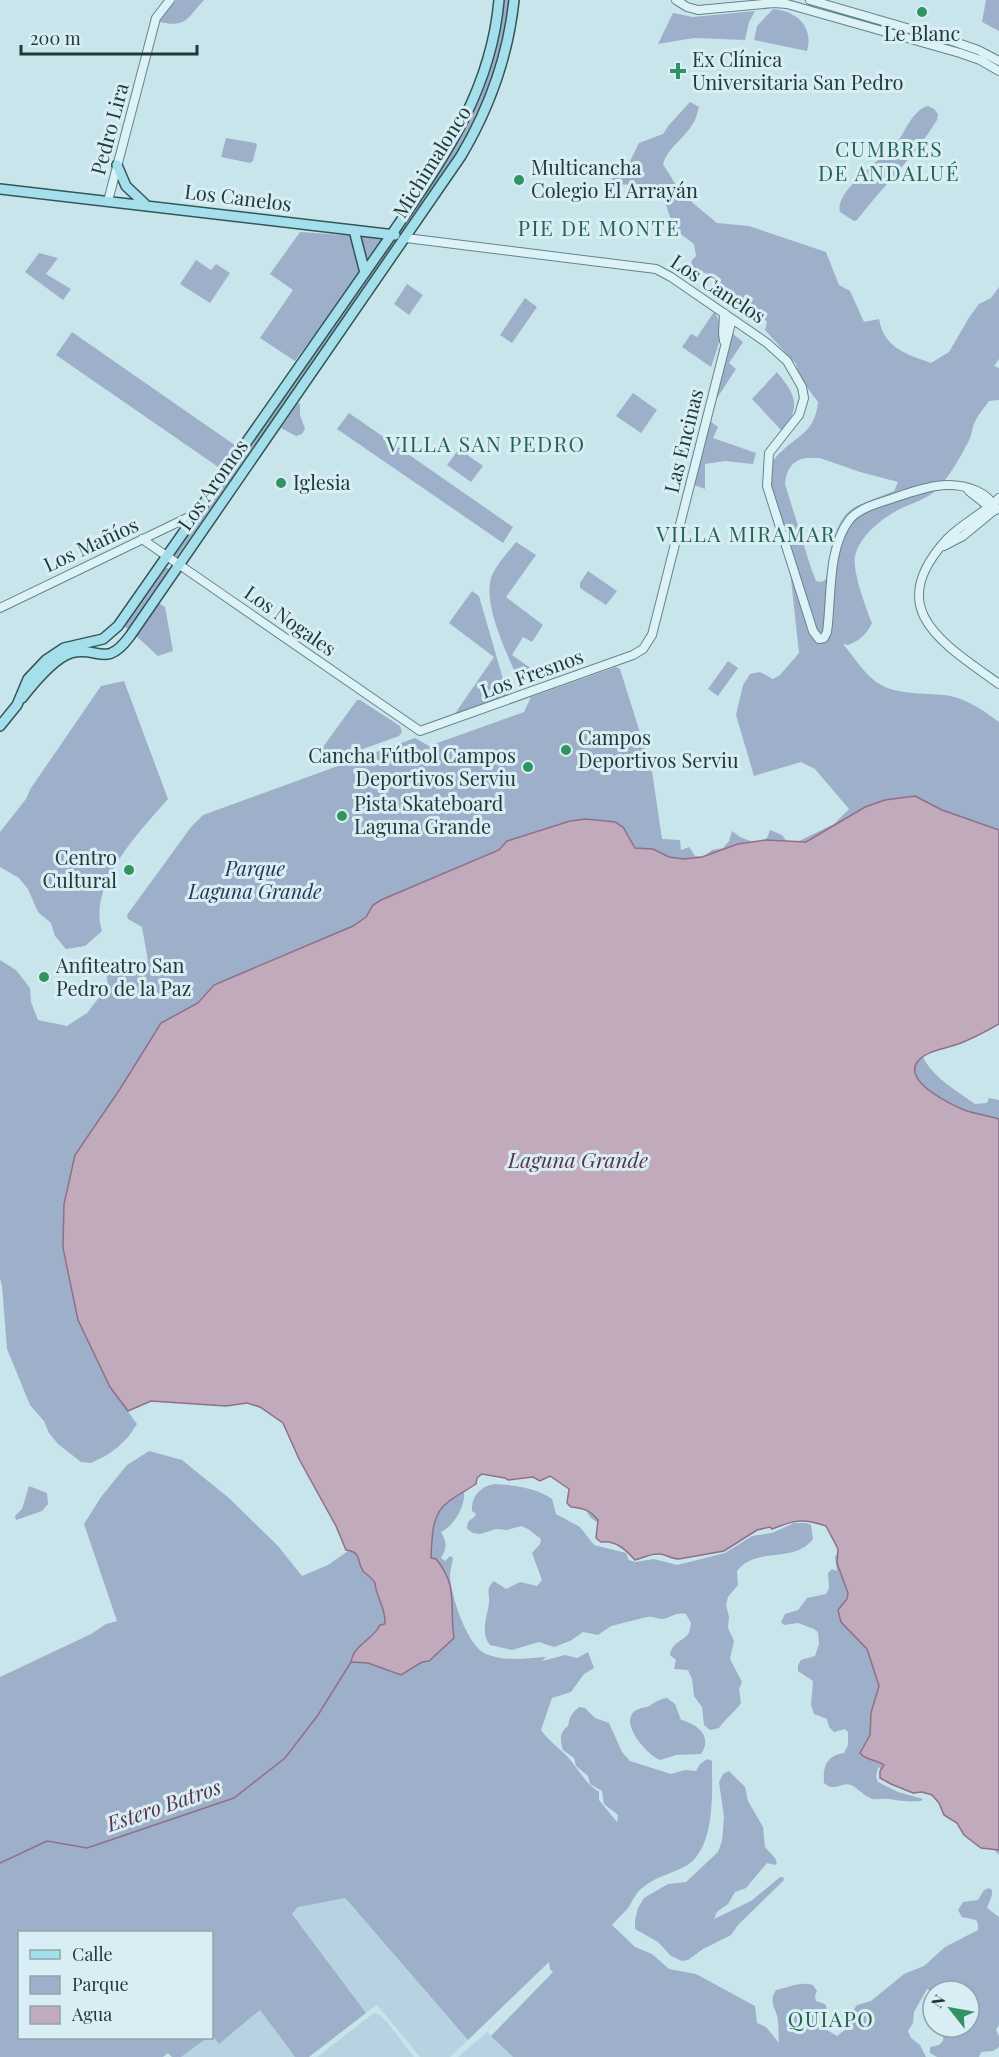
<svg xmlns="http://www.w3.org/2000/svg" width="999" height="2057" font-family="'Playfair Display',serif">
<rect width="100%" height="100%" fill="#c9e5ec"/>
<!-- farmland -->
<path fill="#b7d3e1" d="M340,1893L468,2040L450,2057H420L377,2005L366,2013L292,1914L300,1905Z
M260,2010L295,2057H181L207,2038H212V2035L219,2044Z
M374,2013L380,2015L388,2023L414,2057H317Z
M487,2032L513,2057H458Z"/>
<!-- green -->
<path fill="#9eafca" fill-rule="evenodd" d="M176,0H204C187,18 187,28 160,22V19Z
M501,0H511L504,45L486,99L464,143L409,227L176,558L172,555L434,175L491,61L497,42Z
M986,0H999V31L982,22Z
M773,9C797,11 814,27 807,51L754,40L757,26Z
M755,11L749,22L745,40L694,38L658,44L673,13L693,17Z
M690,102L699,107C697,113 696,120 692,125C682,141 669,146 663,164L676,185L694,204L717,223L749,226L826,252L839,285L850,291L864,322L879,319C884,348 906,354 931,363L949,352L970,316L979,304L991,298L999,287V359L994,366L999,368V400L989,401C984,408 977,416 974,424C972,428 972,433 970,438C962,455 949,478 935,491C925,500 909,504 898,510C880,520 860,536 855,556C852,570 866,609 872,623C867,634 859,641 848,645L843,644C855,658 865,676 881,685C902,696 927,692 950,696C967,699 986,712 999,722V1024L919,1048C927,1074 954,1089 975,1104L987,1103L989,1098L999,1100V1855L947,1798L886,1772L878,1767L876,1777L878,1782L898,1792L923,1799L921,1801C906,1802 903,1801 889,1799C883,1798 875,1801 870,1798C863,1795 858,1788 851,1785C841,1781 835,1793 824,1783C823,1766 826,1756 844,1753L848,1745V1732L845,1729L834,1732L829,1727L827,1719L814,1714L811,1705L813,1681L798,1671V1665L801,1660L815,1656L819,1644L818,1632L814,1629L798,1623L784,1625L781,1622L785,1614L798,1610L807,1598L826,1594L829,1588L828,1573L832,1569L837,1571L835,1557L842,1547L824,1520L604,1527L591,1518L570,1487L552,1470H484L430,1508L431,1556C432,1538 431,1514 448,1502C453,1498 459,1496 464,1492C466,1505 454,1526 441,1532C447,1542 447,1548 441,1558L445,1561L450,1556L453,1558C452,1564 450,1570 450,1576C451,1596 467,1646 486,1654C505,1662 526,1658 546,1657L542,1661L565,1655L577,1658L588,1652L594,1668L584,1674L571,1692L552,1698L541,1730C549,1741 559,1748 568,1757C578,1769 586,1784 599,1792V1800L617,1822L618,1815L604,1804L602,1791L590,1784L588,1776L576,1766L574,1758L563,1750C560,1740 559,1733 568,1726C570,1716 571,1714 579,1707L585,1708L595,1718L609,1723L622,1752L630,1761L671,1774L685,1770L696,1771L700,1764L707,1759L712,1761C712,1791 716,1848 686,1866C671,1874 654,1877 641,1889C635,1894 632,1902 628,1908C623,1914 617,1919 612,1925L635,1947L652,1954L669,1969L696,1974L755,2006L757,2023L766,2027L779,2043C778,2037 779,2030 778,2023C778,2009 767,2004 776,1990C788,1988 800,1981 813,1985L817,1991L815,1996L816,2001L825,2004C830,2013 825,2021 827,2030L837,2036L846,2029L851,2021L852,2012L857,2005L871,2001L904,1974L924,1966L945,1947L978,1930V1924L976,1920L962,1917L958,1910L963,1902L978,1900L984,1890L989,1888L992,1890V1895L987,1908L999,1917V2025L996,2030L999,2036V2047L993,2051L981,2052L979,2057H937L930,2053V2047L939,2045L943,2041L944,2027H969V1991H933V1993L927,1989L914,2012L913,2023L908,2031L911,2038L920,2045L926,2057H513L491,2036L553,1972L550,1969L549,1962L468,2040L345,1898L298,1907L292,1914L366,2013L309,2057H295L260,2010L219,2044L212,2035V1932H20V2038H207L181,2057H172L168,2053L163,2057H0V1677L91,1634L106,1624L117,1621L84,1524L101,1497L127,1465L149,1451L182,1460L229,1498L278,1546L302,1576L328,1565L348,1551L291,1426L63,1239V1248L78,1320L110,1387L137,1424L129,1436L118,1447L107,1455L91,1463L81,1462L58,1444L49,1433L44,1421L30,1405L7,1349L2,1286L0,1279V960L16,970L30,988L31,1002L38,1020L67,1026L87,1013L108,986L106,972L116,963L120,964L125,968L148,961L142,927L128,919L127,915L191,827L203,815L415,738L429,746L524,712L531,697L616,667L620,669L652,771L662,839L680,840L681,850L689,847L695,856L703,857L712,850L723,848L729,841L732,831L740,837L758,844L767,838L770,830L782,835L788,843H795L834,824L849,809L815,769L801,762L754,776L736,715L743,685L750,674L760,672L773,679L780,675L799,653L787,542L772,499L767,468C772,462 777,455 783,450C802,433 815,430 818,402L800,378L796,364L765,330L767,322L753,306L726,289L713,275L697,271L691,266L692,260L696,256L694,244L674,229L665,202L656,188C636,182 625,185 605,186L615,176L625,172L639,143L663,134L669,125ZM806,458H820L860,472L898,482L894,491C882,496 867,501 855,507C832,520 831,556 826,579L822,582L816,581L811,568L785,484C786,470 792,460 806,458Z
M928,106L934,109L938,114L937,120C915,156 883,186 857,220L854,221L840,212C834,191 882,159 895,145C906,132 911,111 928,106Z
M226,138L255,143L257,145L253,161L250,163L221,157Z
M300,232L387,238L295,361L260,338L293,290L270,274Z
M39,253L58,258L46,274L71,289L63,300L25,272Z
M196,260L211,270L216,264L230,273L210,303L180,284Z
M407,284L423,295L409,315L394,304Z
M525,298L537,307L512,343L500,335Z
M714,312C727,328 717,349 711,367L682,347L691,334L697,337Z
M72,332L239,448L224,471L56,355Z
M732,333L743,342L729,363L736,369L717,398L714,397L730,334Z
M777,372C796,396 801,404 783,432L752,399Z
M633,393L657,410L641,433L616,416Z
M298,403L300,404V415L305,429L302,434L296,436L281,428Z
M349,413L513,527L503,543L337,429Z
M710,421L718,427L713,438L756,453L753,464L725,461L705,464V489L694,485Z
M459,449L483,466L471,482L447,465Z
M516,542L536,555L506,597L543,625L532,642L523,637L512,655L546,679L521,686C510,659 479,601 493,573C499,562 508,552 516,542Z
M164,567L173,570L129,630L124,626Z
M588,571L617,591L606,605L580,588V583Z
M472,591L479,596L507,693L504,698L454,715L494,657L449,623Z
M157,602L165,607L173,651L158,656L135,635Z
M728,661L738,668L718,696L708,689Z
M124,681L168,799C140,831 87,885 102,931L85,946L66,949L55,936L51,923L38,912L28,889L19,878L0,867V832L26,799L31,788L101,686Z
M357,700H360L400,726L402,732L399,736L324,763L320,761L317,758L318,754Z
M495,1484C513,1485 537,1488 552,1499L556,1514L580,1527L594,1545L626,1553L629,1560L635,1562L654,1559L677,1565L725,1553L752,1536L772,1533L794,1523H806L811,1525L813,1539C794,1564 756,1546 737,1571L738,1585L728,1597L726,1605L729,1617L728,1628L734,1641L730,1659L742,1682L739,1689L741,1703C734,1713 726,1718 719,1728L710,1730L704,1725L702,1707L694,1696L692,1679L688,1670L674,1669L676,1660L670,1655C672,1642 682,1642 689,1633L691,1623L686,1614C674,1612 672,1618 662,1619C656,1619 653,1616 647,1617L611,1626L598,1635L583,1632L570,1641L554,1647L539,1642L512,1650L490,1645C480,1633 487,1617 489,1603C490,1593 485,1590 494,1581L506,1589L520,1582L537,1586L542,1580L532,1553L540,1544L541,1539L528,1529L521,1526L507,1530L496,1529L480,1534L473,1533L467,1529L468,1522L475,1516L476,1514L472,1511C471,1496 481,1486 495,1484Z
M29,1486L47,1493L48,1504L42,1511L16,1520L15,1516L22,1509Z
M667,1698L675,1704L681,1720C698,1724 713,1737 701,1754L676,1755L660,1760C647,1755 623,1727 632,1714C637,1707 643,1709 649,1706C656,1702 659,1699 667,1698Z
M729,1771L745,1787L748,1801L763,1827L765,1847L775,1858L777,1863L775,1865L767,1863L746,1888L735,1892L728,1904L717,1912L714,1919L751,1901L780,1877H783L784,1880L738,1925L731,1935L703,1949L688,1960L682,1961L671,1956L658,1942L635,1929V1920L638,1908L644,1898L668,1884L686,1882L718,1852L722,1841L724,1817L719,1782L723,1774Z"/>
<!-- water -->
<path fill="#c1aabc" stroke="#8f7088" stroke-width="1.5" d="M915,796L942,810L999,830V1024C987,1031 974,1038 961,1043C949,1048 927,1050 918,1061C901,1081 953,1106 967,1111C977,1114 989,1116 999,1119V1850L981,1848L964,1835L957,1823L944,1815L939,1803L932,1795L922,1792L913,1793L891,1784L880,1778V1771L884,1765C876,1759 867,1761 860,1753L870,1735L871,1713L879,1686L867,1649L841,1622L838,1610L847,1599L848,1593L837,1563L838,1549L826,1526C803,1518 794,1520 772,1529L770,1527L757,1530L724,1551L679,1559C672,1559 667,1555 660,1554C650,1553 643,1558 635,1560C626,1550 616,1540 601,1542L596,1538L598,1520C590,1510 583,1508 571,1507L567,1503L569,1489L550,1476L540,1481L533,1477L508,1480L505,1478L482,1474L477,1478L476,1484C467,1490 457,1495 448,1502C431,1514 432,1539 431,1558L436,1559C459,1586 449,1607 454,1638L429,1661L422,1662L401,1675L368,1663L351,1662C354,1644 373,1640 380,1625L385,1624C386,1607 376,1598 375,1583C372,1578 368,1575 364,1572C356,1563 363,1552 346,1550L336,1526L299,1459L283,1423L260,1407L247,1403L226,1406L151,1401L128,1411L110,1387L78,1320L63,1248L64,1204L75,1155L120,1089L161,1023L198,1003L214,985L353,926L366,917L373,905L381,900L499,850L507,841L570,821L586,819L615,822L623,827L635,848L653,849L669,857L684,859L702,857L738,844L766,840L806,842L865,807L885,800Z"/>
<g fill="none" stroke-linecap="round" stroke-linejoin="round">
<!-- stream -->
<path stroke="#8f7088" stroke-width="1.5" d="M0,1863L47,1841L87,1848L234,1798L285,1758L318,1715L351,1662"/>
<defs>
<path id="minor" d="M676,0L687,7L698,10L774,3L787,4L960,53L980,60L999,71
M810,0L955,42L978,50L999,61
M108,201L156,18L170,0
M406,238L656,269L671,277L767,343L787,361L802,387L804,398L799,415L769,453L767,486L813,631L819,639L824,638L827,632C832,597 827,548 850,519C860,508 878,503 891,499C920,489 947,478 977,491C986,495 992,500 996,510
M724,313L723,334L724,341
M969,491L992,509
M999,498C984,513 963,523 948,538C882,609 941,642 999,684
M142,539L420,731L633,655L643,649L652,635L732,319
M944,546L963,536L997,508
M0,608L195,514"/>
<path id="major" d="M117,165L126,186L145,204
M0,189L395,235
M354,230L365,273
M22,698C33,684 54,658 71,653C98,645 105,670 130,636L461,156C490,107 508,57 514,0
M0,726L17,705L28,679L46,660L64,648L103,639L118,626L392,234C442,160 491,93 499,0"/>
</defs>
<!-- minor casing -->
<use href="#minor" stroke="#5f8788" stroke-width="10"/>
<!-- major casing -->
<use href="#major" stroke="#325655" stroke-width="12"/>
<!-- minor -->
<use href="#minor" stroke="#dcf2f7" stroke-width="8"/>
<!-- major -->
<use href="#major" stroke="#a5dfec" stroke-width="9"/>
</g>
<!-- markers -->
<g fill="#329362" stroke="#d9eef4" stroke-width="2">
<circle cx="922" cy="12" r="6"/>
<path d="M675 62h6v6h6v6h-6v6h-6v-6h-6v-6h6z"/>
<circle cx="519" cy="180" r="6"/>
<circle cx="281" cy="483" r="6"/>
<circle cx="566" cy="750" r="6"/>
<circle cx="528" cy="767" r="6"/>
<circle cx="342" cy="816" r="6"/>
<circle cx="129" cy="870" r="6"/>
<circle cx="44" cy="977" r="6"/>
</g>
<g text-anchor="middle" stroke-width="6" stroke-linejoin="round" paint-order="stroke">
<!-- poi labels -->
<g font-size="20" fill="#213939" stroke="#d9eef4" text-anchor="start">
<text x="922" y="41" text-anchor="middle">Le Blanc</text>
<text x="692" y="67">Ex Clínica<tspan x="692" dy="23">Universitaria San Pedro</tspan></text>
<text x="531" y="175">Multicancha<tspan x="531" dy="23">Colegio El Arrayán</tspan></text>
<text x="293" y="490">Iglesia</text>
<text x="578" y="745">Campos<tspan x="578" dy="23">Deportivos Serviu</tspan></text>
<text x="516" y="763" text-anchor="end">Cancha Fútbol Campos<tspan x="516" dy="23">Deportivos Serviu</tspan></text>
<text x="354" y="811">Pista Skateboard<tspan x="354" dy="23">Laguna Grande</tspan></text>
<text x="117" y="865" text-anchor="end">Centro<tspan x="117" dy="23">Cultural</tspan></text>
<text x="56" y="973">Anfiteatro San<tspan x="56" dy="23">Pedro de la Paz</tspan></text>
</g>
<!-- street labels -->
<g font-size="20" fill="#213939" stroke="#d9eef4">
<text transform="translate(110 129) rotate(-75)" y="7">Pedro Lira</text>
<text transform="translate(432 162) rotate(-58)" y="7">Michimalonco</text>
<text transform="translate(238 198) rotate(7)" y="7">Los Canelos</text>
<text transform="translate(718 289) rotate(33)" y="7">Los Canelos</text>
<text transform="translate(684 441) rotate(-76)" y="7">Las Encinas</text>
<text transform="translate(213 485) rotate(-55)" y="7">Los Aromos</text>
<text transform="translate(91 545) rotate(-25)" y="7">Los Mañíos</text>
<text transform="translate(290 621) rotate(35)" y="7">Los Nogales</text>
<text transform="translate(532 674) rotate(-20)" y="7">Los Fresnos</text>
</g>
<!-- park labels -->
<g font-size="20" font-style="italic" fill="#293454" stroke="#d9eef4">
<text x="255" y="876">Parque<tspan x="255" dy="23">Laguna Grande</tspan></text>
</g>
<!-- neighbourhood labels -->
<g font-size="21" letter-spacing="1.5" fill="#236350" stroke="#d9eef4">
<text x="889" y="157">CUMBRES<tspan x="889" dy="24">DE ANDALUÉ</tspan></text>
<text x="599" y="236">PIE DE MONTE</text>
<text x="486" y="452">VILLA SAN PEDRO</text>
<text x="746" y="542">VILLA MIRAMAR</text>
<text x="831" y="2027">QUIAPO</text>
</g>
<!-- water labels -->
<g font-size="21" font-style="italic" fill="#583247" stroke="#d9eef4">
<text x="578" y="1168">Laguna Grande</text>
<text transform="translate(164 1806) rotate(-19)" y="7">Estero Batros</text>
</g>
</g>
<!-- legend -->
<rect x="18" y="1931" width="195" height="108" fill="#d9eef4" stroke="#8fa6a9" stroke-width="1.5"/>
<rect x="30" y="1950" width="30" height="9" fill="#a5dfec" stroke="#8fa6a9" stroke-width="1.5"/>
<text x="72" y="1961" font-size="18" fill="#213939">Calle</text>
<rect x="30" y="1976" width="30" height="18" fill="#9eafca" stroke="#8fa6a9" stroke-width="1.5"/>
<text x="72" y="1991" font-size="18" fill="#213939">Parque</text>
<rect x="30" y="2006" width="30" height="18" fill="#c1aabc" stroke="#8fa6a9" stroke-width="1.5"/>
<text x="72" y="2021" font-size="18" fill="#213939">Agua</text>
<!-- north arrow -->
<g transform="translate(951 2009) rotate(301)"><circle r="28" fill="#d9eef4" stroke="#8fa6a9" stroke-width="1.5"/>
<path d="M0-4.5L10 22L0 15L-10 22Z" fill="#329362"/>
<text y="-9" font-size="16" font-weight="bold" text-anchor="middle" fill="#213939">N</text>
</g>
<!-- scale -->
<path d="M21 45v9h176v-9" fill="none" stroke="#213939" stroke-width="3"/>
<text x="30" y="45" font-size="18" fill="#213939" stroke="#d9eef4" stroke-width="4.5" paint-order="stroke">200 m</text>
</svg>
